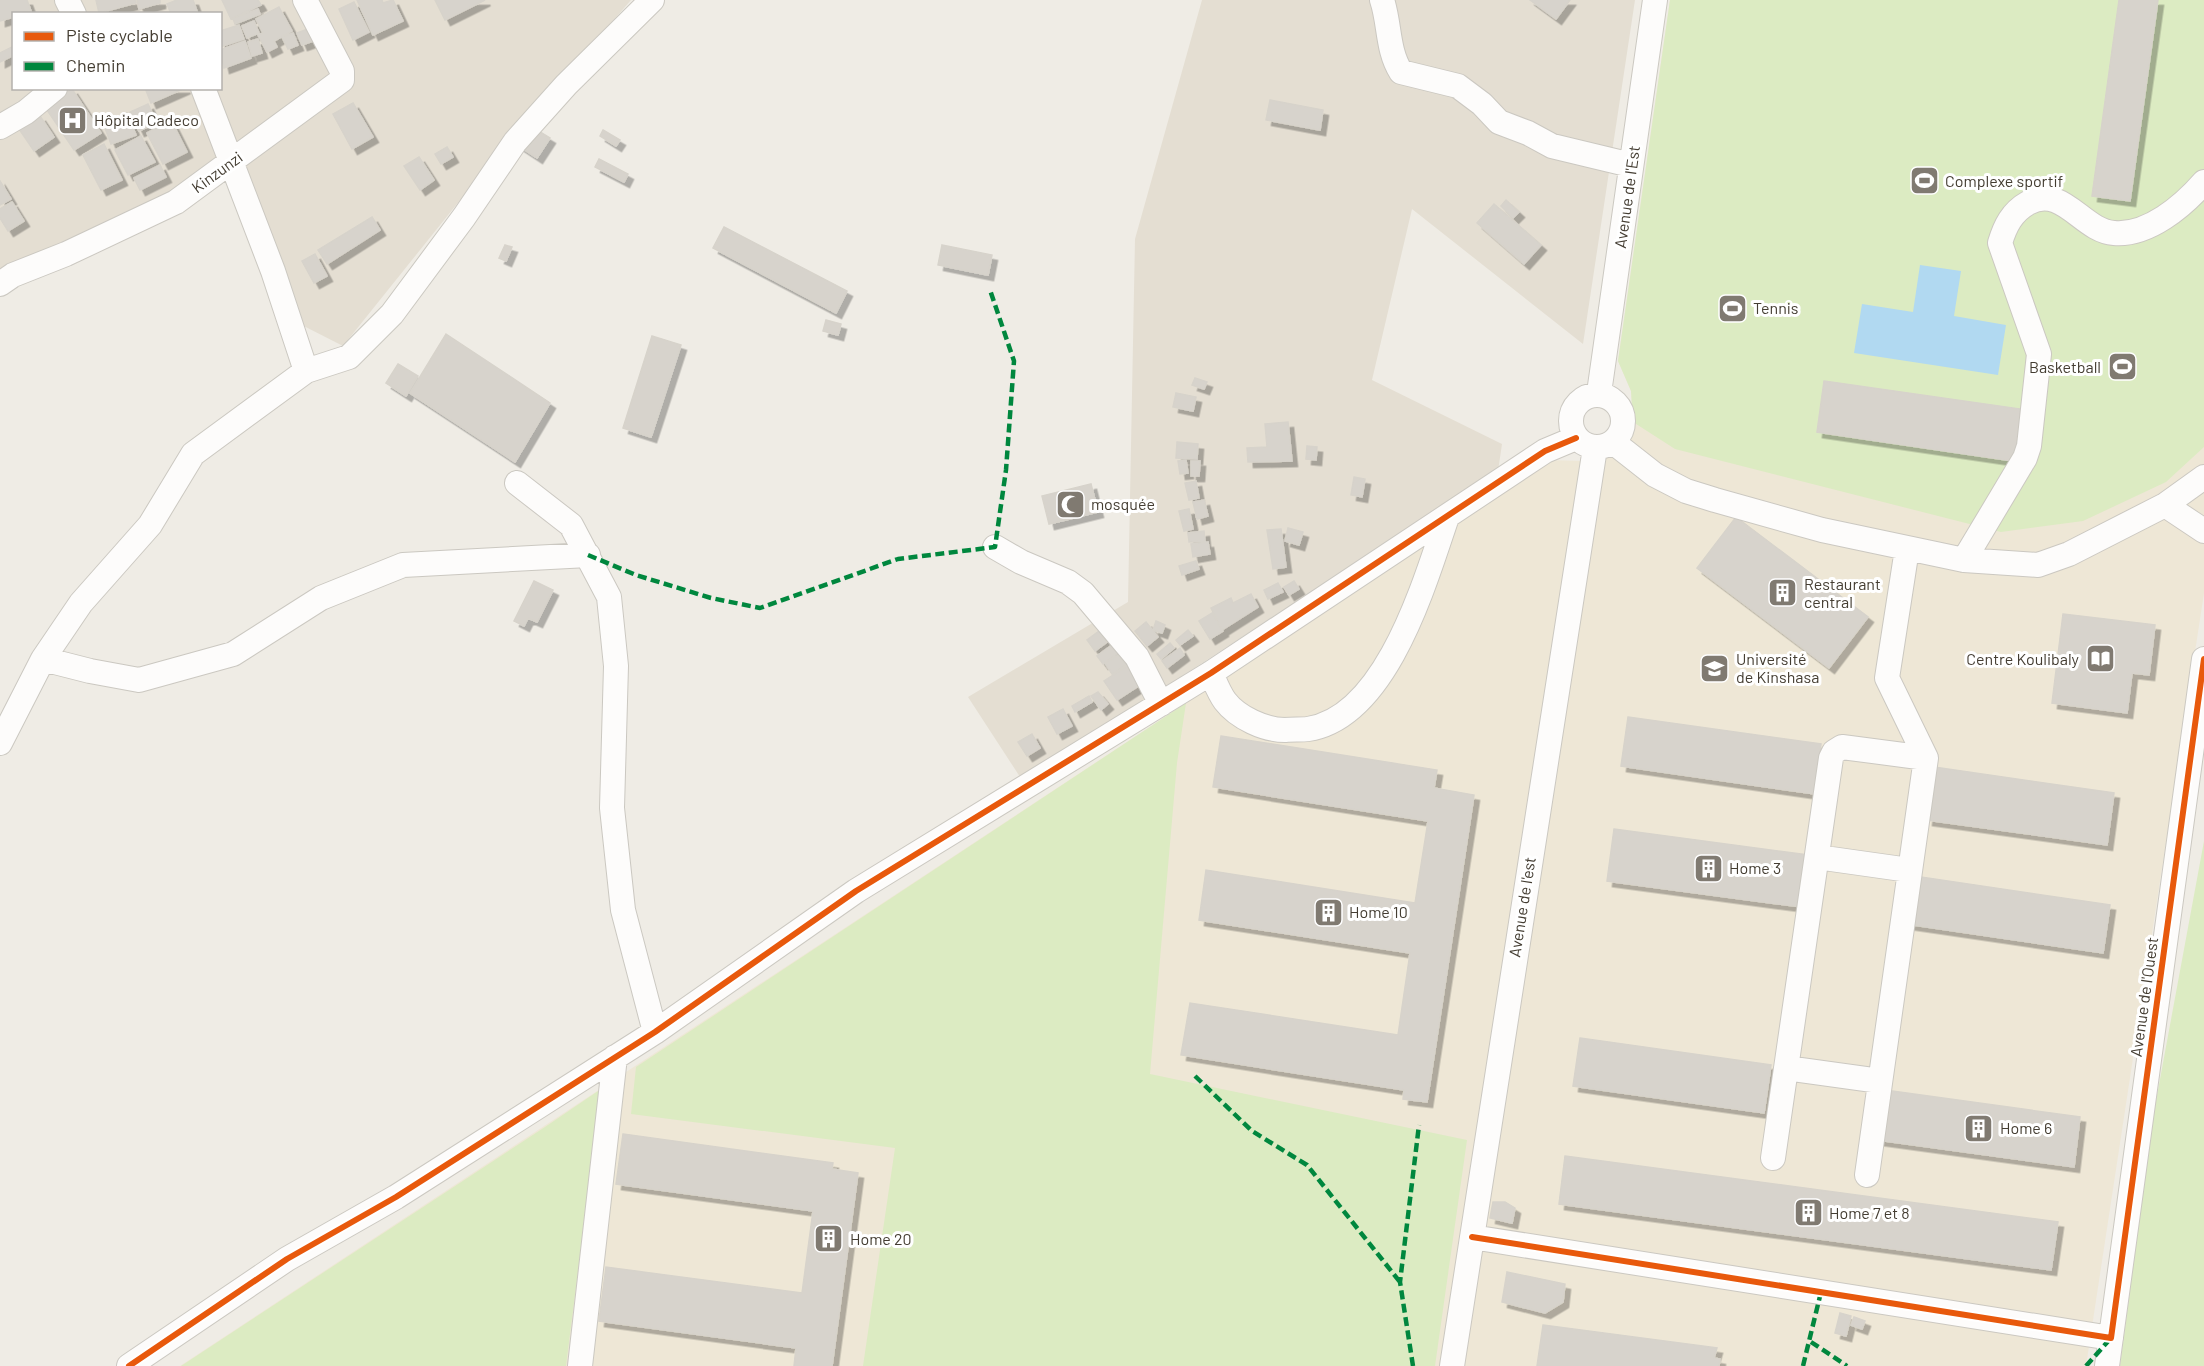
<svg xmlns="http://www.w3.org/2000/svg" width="2204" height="1366" font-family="Barlow,sans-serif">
<defs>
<filter id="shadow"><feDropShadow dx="5.5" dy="5.5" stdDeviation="0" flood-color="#0004"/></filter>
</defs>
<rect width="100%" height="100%" fill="#efece5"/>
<!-- residential -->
<path fill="#e4ded2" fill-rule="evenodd" d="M0,0H631L493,159L343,346L290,319L230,164L0,284ZM14,14H220V88H14Z
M1202,0H1635L1583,344L1412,209L1372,380L1502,444L1498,471L1022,780L968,697L1128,602L1135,239Z"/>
<!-- education -->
<path fill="#eee7d6" d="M1670,0H2204V593L2086,1366H180L1186,703L1545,460L1584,461L1603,456L1619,444L1633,422L1631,391L1618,361Z"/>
<!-- green -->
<path fill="#dcebc2" d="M1670,0H2204V447L2166,482L2083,521L2001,532L1675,449L1633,422L1631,391L1618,361Z
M1186,703L1177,763L1150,1074L1467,1140L1435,1366H863L895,1148L631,1114L636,1067Z
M2204,841V1366H2120L2153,1117Z
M601,1089L566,1366H181L545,1127Z"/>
<!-- water -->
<path fill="#b1d9f1" d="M1920,265L1961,271L1954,316L2006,325L1998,375L1854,353L1862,304L1913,312Z"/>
<!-- building -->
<path fill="#d7d3cc" stroke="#d7d3cb" stroke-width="1.5" filter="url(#shadow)" d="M0,0H27L31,11L14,14V17L0,21Z
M96,0H135L136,3L99,13Z
M137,0H160V3L139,9Z
M177,0H193L198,14H171L167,4Z
M222,0H258L261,5L231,19Z
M357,0H382L383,3L393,0L403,21L373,35Z
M435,0H485L445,20Z
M1530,0H1570L1556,19Z
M2119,0H2158L2130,201L2092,196Z
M354,2L369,32L353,40L339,9Z
M279,7L292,31L274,41L277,47L267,52L258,35L263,33L256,19Z
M258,9L260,14L235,24L233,18Z
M254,21L259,33L247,38L242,26Z
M239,25L244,39L220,47V31Z
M308,29L313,41L302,45L297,33Z
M293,33L298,45L288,49L282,37Z
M258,39L262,53L252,56L248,42Z
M245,41L251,58L224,68L220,50Z
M14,46V55L0,62V53Z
M145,88H185L151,103Z
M72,89L101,133L74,150L45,107Z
M1270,100L1323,110L1320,130L1266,120Z
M353,103L373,137L352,149L333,114Z
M148,104L157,123L139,131L130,112Z
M127,113L136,135L111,144L103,123Z
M40,116L54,137L34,151L19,129Z
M171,120L187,152L163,164L147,133Z
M532,127L550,138L537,158L519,146Z
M603,130L620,140L616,146L600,136Z
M141,136L155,162L128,175L115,150Z
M104,144L122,180L101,190L83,155Z
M447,147L453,157L441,164L435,154Z
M419,157L434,180L420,190L404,166Z
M599,159L628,174L624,182L595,167Z
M160,165L166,177L140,190L134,178Z
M0,181L11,199L0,205Z
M1506,200L1519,212L1513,218L1501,206Z
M12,202L24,221L8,231L0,218V209Z
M1494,204L1541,245L1524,264L1477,223Z
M372,217L380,230L327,264L318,250Z
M724,227L847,291L836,313L713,248Z
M505,245L512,247L506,261L499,258Z
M942,245L992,255L988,275L938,265Z
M315,254L327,276L314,283L302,261Z
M826,320L841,324L838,335L823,331Z
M446,334L550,403L515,462L410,393Z
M652,336L681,345L651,437L623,428Z
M398,364L418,376L406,396L386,383Z
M1195,378L1207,382L1204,389L1192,385Z
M1824,381L2026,410L2019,462L1817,432Z
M1176,393L1196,397L1193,411L1173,407Z
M1288,422L1292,461L1248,462L1247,448L1267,447L1265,424Z
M1177,442L1198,444L1197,459L1176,458Z
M1307,446L1317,447L1316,460L1306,459Z
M1186,460L1188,473L1180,474L1178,461Z
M1191,461H1200L1199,476H1191Z
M1354,477L1365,479L1362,497L1351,495Z
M1196,481L1199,498L1189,500L1185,483Z
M1091,484L1098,512L1049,524L1042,496Z
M1204,500L1208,516L1197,519L1193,502Z
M1189,509L1193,529L1184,531L1179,511Z
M1736,517L1868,617L1829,668L1697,568Z
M1288,528L1303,532L1299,545L1285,541Z
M1281,529L1286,567L1273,569L1267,530Z
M1204,531L1205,541L1189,542L1188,533Z
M1208,542L1210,554L1193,557L1191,544Z
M1196,561L1199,569L1182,575L1179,566Z
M534,581L553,590L537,622L528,618L524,626L514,621Z
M1294,581L1299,589L1289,595L1284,587Z
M1278,583L1283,592L1268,599L1264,590Z
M1251,594L1258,607L1222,630L1211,608L1231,598L1233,603Z
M1212,613L1223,631L1210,639L1199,621Z
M2063,614L2155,625L2149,675L2132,673L2127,713L2052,703Z
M1156,621L1165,625L1162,633L1153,630Z
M1146,622L1158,637L1147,646L1135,631Z
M1188,630L1193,636L1180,645L1176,640Z
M1099,631L1107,642L1095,651L1087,640Z
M1170,643L1174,648L1161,659L1157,654Z
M1112,645L1118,653L1103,664L1097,656Z
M1180,648L1184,655L1167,668L1162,661Z
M1120,654L1126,665L1112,674L1105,663Z
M1127,666L1140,685L1117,700L1104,681Z
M1098,692L1108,704L1101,710L1091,696Z
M1089,696L1092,702L1075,712L1072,706Z
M1063,709L1072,726L1057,734L1048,717Z
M1628,717L1821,744L1814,794L1621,766Z
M1032,734L1040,748L1027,756L1018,742Z
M1221,736L1437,770L1434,788L1474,795L1427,1102L1403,1099L1404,1090L1181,1055L1190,1003L1398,1035L1410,953L1199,920L1206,870L1415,903L1428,821L1213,787Z
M1934,767L2114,793L2107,845L1927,820Z
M1614,829L1808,855L1801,907L1607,881Z
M1914,876L2110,905L2103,953L1907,924Z
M1580,1038L1771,1065L1764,1113L1573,1086Z
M1885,1090L2080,1117L2074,1167L1878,1140Z
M623,1134L833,1163L832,1169L858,1173L832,1366H794L796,1348L599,1321L606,1267L802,1293L813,1211L616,1184Z
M1565,1156L2058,1222L2051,1270L1559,1204Z
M1493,1202H1505L1515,1208L1512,1223L1490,1218Z
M1507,1272L1565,1284L1563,1302L1545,1313L1502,1302Z
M1840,1313L1851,1316L1846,1336L1835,1333Z
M1854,1317L1865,1321L1862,1329L1851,1325Z
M1543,1325L1717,1348L1714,1358L1720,1359L1719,1366H1537Z"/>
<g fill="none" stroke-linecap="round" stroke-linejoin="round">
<defs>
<path id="minor" d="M67,0L74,14
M1382,0C1390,24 1387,50 1401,72L1458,86L1482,104L1499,122L1528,133L1552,146L1631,165
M203,88L273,271L306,371L349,357L392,314L464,217L515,142L566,85L652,0
M0,127L26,112L55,88
M0,284L13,275L66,254L176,202L342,80V71L305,0
M1599,393L1655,0
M1571 421a26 26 0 1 1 52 0a26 26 0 1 1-52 0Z
M1613,442L1655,475L1686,491L1715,500L1822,530L1964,560L2038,565L2069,554L2165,505L2204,477
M517,483L571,525L609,597L616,666L612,808L623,910L655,1032
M2165,505L2204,531
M995,547L1021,562L1068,582L1083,593L1137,657L1161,704
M1964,560L2025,458L2029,446L2039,354L2000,243C2005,226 2012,212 2028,203C2063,184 2082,231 2114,233C2148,236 2183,206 2204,182
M43,659L81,603L150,525L193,454L306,371
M1211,673C1215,682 1219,693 1225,701C1238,718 1265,730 1285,730C1293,729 1301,730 1308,729C1387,717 1425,581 1447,517
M0,743L43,659L90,671L139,680L233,654L321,598L403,565L588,555
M1817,857L1909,870
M1786,1068L1880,1081
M1773,1158L1831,758L1834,752L1842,747L1926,758
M1867,1175L1926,758L1887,678L1907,549
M1472,1237L2111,1338
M129,1366L287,1259L396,1197L655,1032L856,891L1211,673L1545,451L1576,438
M580,1366L615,1057
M1452,1366L1595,448
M2107,1366L2204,659"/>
</defs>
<!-- minor casing -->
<use href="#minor" stroke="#cbc8c1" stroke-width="26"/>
<!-- minor -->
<use href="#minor" stroke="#fdfcfb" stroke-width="24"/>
<!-- quiet -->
<path stroke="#00873e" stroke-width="4.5" stroke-dasharray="9 4.5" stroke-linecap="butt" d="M588,555L636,575L711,598L760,608L898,559L995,547L1006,470L1014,361L990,290
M1195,1076L1252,1131L1307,1165L1400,1282
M1811,1342L1847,1366
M1413,1366L1400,1282L1419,1125
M1803,1366L1821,1292
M2086,1366L2111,1338"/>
<defs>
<path id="cycleway" d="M1472,1237L2111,1338L2204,659
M129,1366L287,1259L396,1197L655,1032L856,891L1211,673L1545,451L1576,438"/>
</defs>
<!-- cycleway casing -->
<use href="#cycleway" stroke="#fff" stroke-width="10"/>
<!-- cycleway -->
<use href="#cycleway" stroke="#e8590c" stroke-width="6"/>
</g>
<!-- icons -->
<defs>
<symbol id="hospital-square" viewBox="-11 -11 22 22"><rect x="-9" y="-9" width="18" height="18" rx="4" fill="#807a71" stroke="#fff"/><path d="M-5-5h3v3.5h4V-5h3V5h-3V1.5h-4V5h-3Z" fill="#fff"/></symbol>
<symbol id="stadium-square" viewBox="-11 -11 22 22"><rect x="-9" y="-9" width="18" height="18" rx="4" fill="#807a71" stroke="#fff"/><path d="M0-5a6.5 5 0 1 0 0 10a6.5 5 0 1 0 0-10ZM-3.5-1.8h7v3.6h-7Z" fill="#fff"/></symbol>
<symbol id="mosque-square" viewBox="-11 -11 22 22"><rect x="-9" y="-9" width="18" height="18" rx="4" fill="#807a71" stroke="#fff"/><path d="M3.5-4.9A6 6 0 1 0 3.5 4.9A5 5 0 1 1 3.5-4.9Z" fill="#fff"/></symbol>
<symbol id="building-square" viewBox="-11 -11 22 22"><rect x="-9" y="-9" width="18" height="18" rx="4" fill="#807a71" stroke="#fff"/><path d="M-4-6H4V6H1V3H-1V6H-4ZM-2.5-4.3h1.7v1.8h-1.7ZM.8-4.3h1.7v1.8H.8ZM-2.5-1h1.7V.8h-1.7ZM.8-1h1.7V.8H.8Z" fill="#fff"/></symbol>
<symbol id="library-square" viewBox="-11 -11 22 22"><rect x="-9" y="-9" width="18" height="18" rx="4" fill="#807a71" stroke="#fff"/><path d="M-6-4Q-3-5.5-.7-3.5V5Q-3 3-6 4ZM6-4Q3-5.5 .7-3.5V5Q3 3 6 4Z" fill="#fff"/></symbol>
<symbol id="university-square" viewBox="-11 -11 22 22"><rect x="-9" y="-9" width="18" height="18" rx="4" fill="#807a71" stroke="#fff"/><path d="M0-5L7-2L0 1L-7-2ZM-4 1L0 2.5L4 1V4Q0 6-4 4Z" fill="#fff"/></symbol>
</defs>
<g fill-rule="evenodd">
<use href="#hospital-square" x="56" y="104" width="33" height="33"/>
<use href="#stadium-square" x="1908" y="164" width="33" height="33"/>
<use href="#stadium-square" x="1716" y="292" width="33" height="33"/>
<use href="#stadium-square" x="2106" y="350" width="33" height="33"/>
<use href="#mosque-square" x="1054" y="488" width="33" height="33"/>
<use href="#building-square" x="1766" y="576" width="33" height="33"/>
<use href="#library-square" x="2084" y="642" width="33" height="33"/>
<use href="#university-square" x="1698" y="652" width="33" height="33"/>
<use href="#building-square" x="1692" y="852" width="33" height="33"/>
<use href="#building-square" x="1312" y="896" width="33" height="33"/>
<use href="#building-square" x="1962" y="1112" width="33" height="33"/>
<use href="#building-square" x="1792" y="1196" width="33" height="33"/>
<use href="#building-square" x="812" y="1222" width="33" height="33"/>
</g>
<g text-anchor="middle" stroke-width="6" stroke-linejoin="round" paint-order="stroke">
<!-- poi labels -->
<g font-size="16" fill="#443d32" stroke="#fff" text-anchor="start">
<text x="94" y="126">Hôpital Cadeco</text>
<text x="1945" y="187">Complexe sportif</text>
<text x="1753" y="314">Tennis</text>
<text x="2101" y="373" text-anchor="end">Basketball</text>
<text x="1091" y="510">mosquée</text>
<text x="1804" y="590">Restaurant<tspan x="1804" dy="18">central</tspan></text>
<text x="1736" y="665">Université<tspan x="1736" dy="18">de Kinshasa</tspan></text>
<text x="2079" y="665" text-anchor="end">Centre Koulibaly</text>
<text x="1729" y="874">Home 3</text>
<text x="1349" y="918">Home 10</text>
<text x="2000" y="1134">Home 6</text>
<text x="1829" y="1219">Home 7 et 8</text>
<text x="850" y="1245">Home 20</text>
</g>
<!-- street labels -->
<g font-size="16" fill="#443d32" stroke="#fff">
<text transform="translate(217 172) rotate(-36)" y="6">Kinzunzi</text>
<text transform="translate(1627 197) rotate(-82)" y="6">Avenue de l'Est</text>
<text transform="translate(1522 907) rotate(-81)" y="6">Avenue de l'est</text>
<text transform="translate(2144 997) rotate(-82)" y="6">Avenue de l'Ouest</text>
</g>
</g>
<!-- legend -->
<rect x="12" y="12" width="210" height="78" fill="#ffffff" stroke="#b4b1ad" stroke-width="1.5"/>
<rect x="24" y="32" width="30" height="9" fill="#e8590c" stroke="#b4b1ad" stroke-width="1.5"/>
<text x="66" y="42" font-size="18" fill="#443d32">Piste cyclable</text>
<rect x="24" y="62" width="30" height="9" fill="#00873e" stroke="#b4b1ad" stroke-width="1.5"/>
<text x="66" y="72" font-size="18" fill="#443d32">Chemin</text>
</svg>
